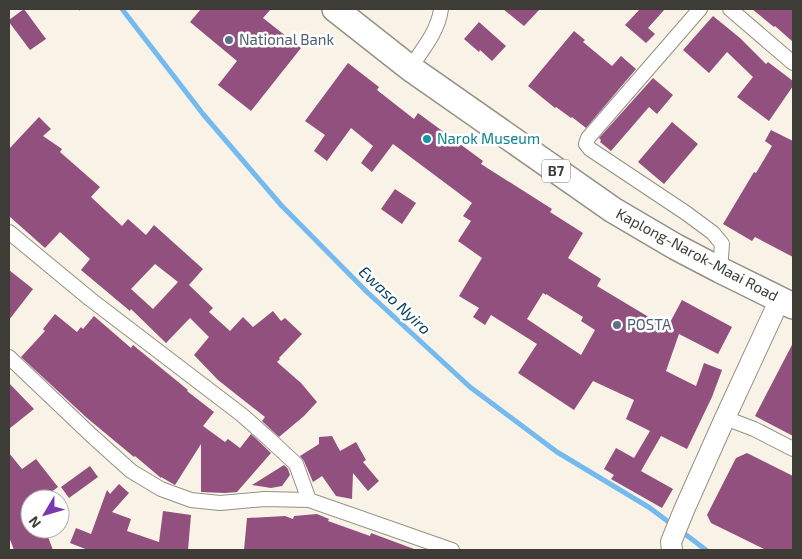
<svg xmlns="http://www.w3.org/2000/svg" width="802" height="559" font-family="'Exo 2',sans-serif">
<rect width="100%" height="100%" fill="#f8f3e6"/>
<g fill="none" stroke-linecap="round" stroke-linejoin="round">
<!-- stream -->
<path stroke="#74baef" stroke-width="5" d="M122,9L203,114L281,205L367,292L470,387L557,452L650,508L674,526
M681,531L706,550"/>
</g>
<!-- building -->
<path fill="#91507d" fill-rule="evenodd" d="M24,9L46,39L30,50L9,22V20Z
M201,9H271L263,18L301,48L251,111L218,85L237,61L190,22Z
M503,9H540L524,26Z
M640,9H665L648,28L655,34L646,43L625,25Z
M752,9H793V42L775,26L774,27Z
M713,16L740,38L766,64L768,62L793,81V86L769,121L737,97L753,77L727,52L709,73L683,50Z
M479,22L506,46L492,61L480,50L479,52L464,39Z
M574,31L585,40L583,42L612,66L621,56L636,69L586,128L572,117L571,118L556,107L555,108L528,86Z
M348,63L379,87L377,90L414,119L418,113L483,161L481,164L552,209L550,212L583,233L568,258L601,279L597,286L667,328L682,300L732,327L718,354L679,334L666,371L696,386L704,363L722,370L712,397L687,449L661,436L641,471L673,489L662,508L611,479L614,475L604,469L616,448L634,458L650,431L626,419L634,400L593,381L574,410L518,373L537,344L491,315L485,325L473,317L479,308L459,296L482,258L458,241L471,221L463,216L472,203L393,144L372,172L361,163L373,146L351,128L327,161L314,151L325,135L305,121ZM543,293L546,295V294L583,317L581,321L595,330L581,355L527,319Z
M653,78L673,95L657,114L649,107L611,151L600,142L601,140L599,138Z
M39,117L51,129L43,136L62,149L60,152L100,187L91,197L122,226L128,219L146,235L154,225L203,269L189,285L213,308L209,312L230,331L243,317L253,327L273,311L281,321L285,318L302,334L279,358L280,359L277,362L301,383L317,402L304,416L279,437L262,421L265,417L218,380L194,355L209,337L190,318L166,343L131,309L130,311L81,270L90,259L60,232L45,248L9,216V149ZM155,264L178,282L153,309L131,289Z
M672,122L698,144L664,184L638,162Z
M771,130L793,141V257L755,237L752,241L723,224L754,172L756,173L772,146L765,141Z
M395,189L416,203L402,224L381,209Z
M9,270L33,289L9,320Z
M55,314L77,332L81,327L83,329L94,316L131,348L133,345L188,390L187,391L214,412L203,426L225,442L228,439L240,448L251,434L271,453L237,492L225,493L201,492V444L175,485L161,477V478L135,456L134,457L87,418L21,357L45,331L43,329Z
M793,343V436L755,416Z
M9,383L34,409L9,429Z
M332,436L340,451L356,442L366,460L363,462L379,481L368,491L353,473L352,499L336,496L322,476L313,482L304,461L300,456L319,444V437Z
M9,453L22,469L36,459L58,487L42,499H30V529H45L53,550H14L9,537Z
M747,453L793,476V550H766L711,523L707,515L736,458Z
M284,465L288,469L290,475L282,486L271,488L252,485Z
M90,466L98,477L69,498L61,487Z
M119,484L129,493L112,512L131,519L127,531L159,542L163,511L191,515L188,550H88L70,543L76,528L91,534L107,490L110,494Z
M317,514L329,519L328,521L370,536L371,533L414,549L413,550H244L247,518L285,516L293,519L294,516Z"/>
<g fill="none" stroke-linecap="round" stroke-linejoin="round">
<defs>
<path id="street" d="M700,9L588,138L586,144L590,149L686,213L713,233L722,244L720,270
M730,9L793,63
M410,68C422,50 438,32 441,9
M9,232L90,299L242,415L268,438L296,464L309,500
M9,357L91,435L131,471L161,489L191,500L220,503L264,499L309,500L452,550
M725,418L754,429L793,449"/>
<path id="secondary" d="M672,550L671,542L684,510L725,418L780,299"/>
<path id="highway" d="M335,9L410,68L613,210L676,247L720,270L793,306"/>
</defs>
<!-- street casing -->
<use href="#street" stroke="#949084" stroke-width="16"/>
<!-- secondary casing -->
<use href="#secondary" stroke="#949084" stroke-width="22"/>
<!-- highway casing -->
<use href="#highway" stroke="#949084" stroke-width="28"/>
<!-- path -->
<path stroke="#938f87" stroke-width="3" stroke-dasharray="1 4" stroke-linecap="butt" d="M80,9L82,11"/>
<!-- street -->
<use href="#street" stroke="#fff" stroke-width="14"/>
<!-- secondary -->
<use href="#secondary" stroke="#fff" stroke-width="20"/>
<!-- highway -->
<use href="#highway" stroke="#fff" stroke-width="25"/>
</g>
<!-- markers -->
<g fill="#5c6f8a" stroke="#fff" stroke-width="2">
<circle cx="229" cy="40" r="5"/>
<circle cx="617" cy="325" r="5"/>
</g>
<circle fill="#0f9aa8" stroke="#fff" stroke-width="2" cx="427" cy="139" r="5"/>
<g text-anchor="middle" stroke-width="5" stroke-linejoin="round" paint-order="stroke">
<!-- shield labels -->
<rect fill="#fff" stroke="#787673" stroke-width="1" x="542" y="159.5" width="28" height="23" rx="4"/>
<g font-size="14" font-weight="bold" fill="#3e3c37">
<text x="556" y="176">B7</text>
</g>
<!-- service labels -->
<g font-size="15" fill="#4e5e75" stroke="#fff" text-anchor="start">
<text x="239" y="45">National Bank</text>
<text x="627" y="330">POSTA</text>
</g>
<!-- culture labels -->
<g font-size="15" fill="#0d838f" stroke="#fff" text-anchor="start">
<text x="437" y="144">Narok Museum</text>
</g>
<!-- street labels -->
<g font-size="15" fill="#3e3c37" stroke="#fff">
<text transform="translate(697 255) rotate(28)" y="5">Kaplong-Narok-Maai Road</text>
</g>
<!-- water labels -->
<g font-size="16" font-style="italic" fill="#094164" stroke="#fff">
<text transform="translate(395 300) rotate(43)" y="6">Ewaso Nyiro</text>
</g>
</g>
<!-- border -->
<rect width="802" height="559" fill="none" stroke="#3e3c37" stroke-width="20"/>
<!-- north arrow -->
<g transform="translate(45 514) rotate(232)"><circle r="24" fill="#ffffff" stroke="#b2b1af"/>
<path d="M0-4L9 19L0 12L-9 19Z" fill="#7739ae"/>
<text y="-8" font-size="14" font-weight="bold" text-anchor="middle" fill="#3e3c37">N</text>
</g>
</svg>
